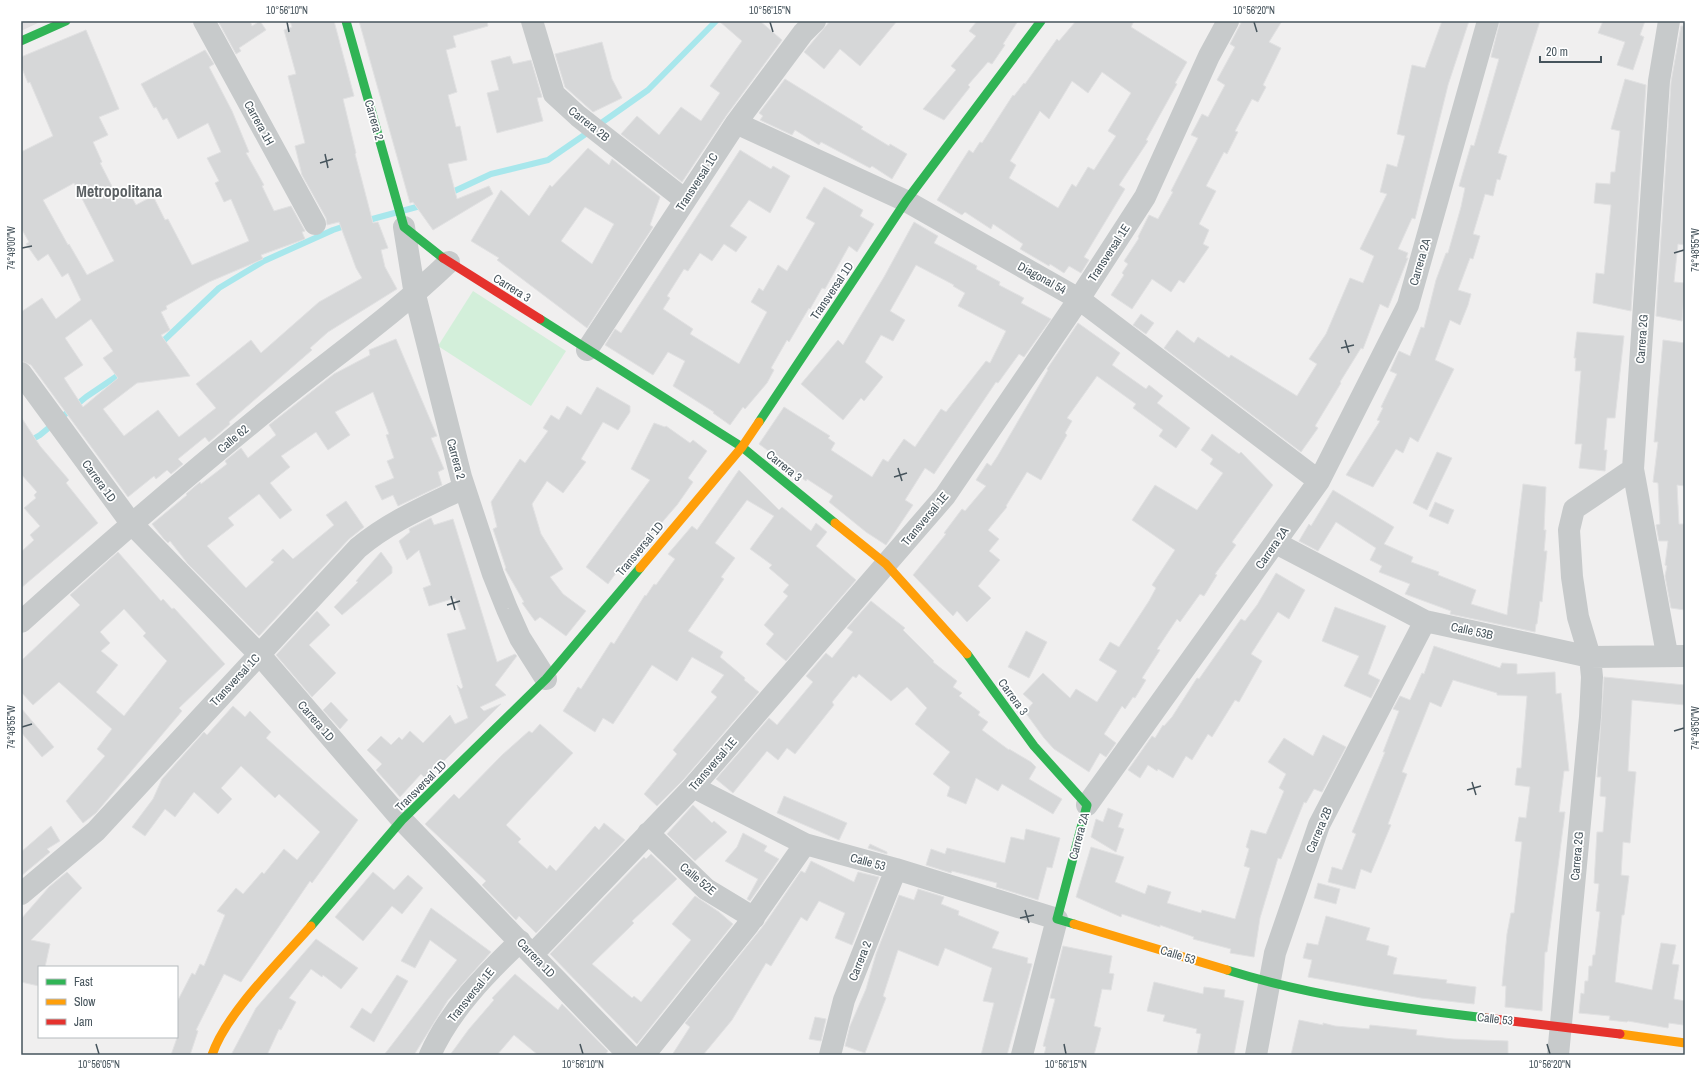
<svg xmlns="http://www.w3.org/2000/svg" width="1706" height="1076" font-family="'Archivo Narrow',sans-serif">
<rect width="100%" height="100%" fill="#f0efef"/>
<!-- education -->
<path fill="#e2e0e1" d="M21,21H42L21,31Z"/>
<!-- green -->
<path fill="#d3efda" d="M473,291L566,351L531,406L438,346Z"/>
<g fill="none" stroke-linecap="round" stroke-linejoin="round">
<!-- stream -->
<path stroke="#a8e7ec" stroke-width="6" d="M597,126L648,90L716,21
M448,194L491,174L548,160L590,131
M365,221L424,205
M159,345L219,288L264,261L333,230L348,225
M21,446L40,435L86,397L123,372"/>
</g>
<!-- building -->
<path fill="#d6d7d8" stroke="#e1e1e2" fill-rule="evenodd" d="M218,21H250L252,26L260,21L266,30L239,48L241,51L236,54Z
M290,21H334L354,96L343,99L356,153L355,154L373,223L378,222L388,248L381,250L385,267L397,289L328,332L310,348L312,350L229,422L230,424L209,442L205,437L178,459L183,464L171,474L167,470L156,479L154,476L128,497L45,384L31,365L21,361V312L42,298L56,319L81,300L68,273L62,277L48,254L38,261L26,244L29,242L21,228V152L53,136L30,82L28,83L21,66V57L86,30L119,109L99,117L108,135L93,142L102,162L100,163L118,198L129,192L136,205L153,196L165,220L168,219L192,265L249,241L231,199L224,202L215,183L219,181L207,158L221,152L208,123L178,139L167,118L163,120L156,107L154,108L141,84L205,50L214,64L209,67L232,111L249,152L246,153L264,185L262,186L274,211L291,206L305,231L302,232L305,239L261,255L263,259L209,282L166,306L167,309L161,312L170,330L161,335L190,376L137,383L103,409L124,436L158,410L179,437L216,408L196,384L251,340L261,353L319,302L362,278L356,268L339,222L327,225L326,218L302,175L295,146L305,143L288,76L296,74L284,30L292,27ZM74,183L114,261L87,275L69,244L68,245L43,200ZM91,319L113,351L103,358L118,378L83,407L64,378L83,365L65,338Z
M359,21H487L488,26L453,36L456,47L446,50L457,92L448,95L456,127L460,126L467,160L448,164L457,199L489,186L493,194L433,230L413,202L410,203Z
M719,21H760L782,40L726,116L682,182L621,134L637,116L659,135L681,107L701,121L720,93L710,86L742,41Z
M830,21H897L860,66L840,49L824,69L804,52Z
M977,21H1018L1003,44L1005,45L992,64L988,62L968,85L970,87L944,120L923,109L956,70L951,66L976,36L969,31Z
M1076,21H1134L1131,27L1187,62L1175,83L1177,84L1146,140L1148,141L1119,185L1125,189L1084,257L1089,260L1081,273L1069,266L1064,273L1050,264L1049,266L1020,249L1023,244L993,224L991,229L965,212L962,215L937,200L969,150L973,153L980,142L982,143L1013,95L1014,96L1024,83L1025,84L1057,39L1059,41ZM1102,72L1131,93L1108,131L1116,136L1094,170L1088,167L1076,187L1072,184L1058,208L1009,178L1016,165L1010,161L1040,111L1049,119L1072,81L1088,93Z
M1242,21H1282L1269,42L1281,48L1263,85L1266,87L1258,102L1252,99L1235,131L1238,132L1227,154L1224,152L1206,186L1216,191L1199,224L1209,230L1203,244L1209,247L1184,283L1179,280L1171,292L1152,279L1132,309L1111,295L1124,275L1122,273L1128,264L1124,261L1139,238L1138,237L1149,215L1158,219L1173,192L1171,191L1198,138L1191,135L1202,114L1208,117L1225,85L1217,80L1235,47L1230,44Z
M1442,21H1469L1448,85L1415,219L1412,218L1398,249L1408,253L1406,258H1408L1388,308L1380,304L1363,349L1361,348L1340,382L1341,383L1315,426L1318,428L1301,452L1164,348L1177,330L1194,343L1198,337L1229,358L1231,355L1297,396L1317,364L1309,359L1326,334L1350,278L1363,283L1374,256L1360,249L1387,194L1380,192L1387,164L1397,167L1405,136L1397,134L1412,65L1425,68Z
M1500,21H1540L1498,153L1507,156L1500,180L1497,179L1493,196L1485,194L1473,234L1480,236L1473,259L1470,258L1458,290L1471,294L1468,305L1460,325L1450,320L1435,360L1454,369L1418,442L1410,437L1403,453L1396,449L1373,487L1346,475L1380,421L1377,420L1383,408L1381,407L1397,374L1390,371L1399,351L1410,356L1421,327L1424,328L1436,280L1446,253H1448L1461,207L1465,188L1459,186L1471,145L1474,146L1499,59L1491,57Z
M1603,21H1645L1640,35L1644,37L1633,70L1617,65L1625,42L1598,33Z
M1681,26H1685V245L1678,244L1674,282L1685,283L1682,321L1656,316L1671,82Z
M602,42L612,79L622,98L593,112L565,87L555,54Z
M510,56L513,64L531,60L542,97L537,98L543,121L497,133L487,93L499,90L491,61Z
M785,79L863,127L861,129L889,146L890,144L907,154L892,179L872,166L870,168L821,142L819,145L795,130L792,135L760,120L763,116L759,113Z
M1625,79L1646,85L1631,311L1593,303L1596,273L1604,274L1611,205L1594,203L1596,183L1610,184L1611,172H1615L1620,131L1611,129Z
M588,148L609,165L612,159L660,197L650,225L653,227L587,328L497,260L499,258L471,241L501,190L529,216L550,185L552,187ZM585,207L614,224L592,264L561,241Z
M740,150L771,169L773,166L790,176L770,213L749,200L730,226L747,237L736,252L724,244L712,261L700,253L688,271L684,269L667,296L670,298L663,309L693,329L690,334L739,364L767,312L751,302L759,288L763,291L778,265L787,271L815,223L806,218L824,187L863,210L860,216L874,224L857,252L849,246L825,289L822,288L810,309L809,308L789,342L787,340L771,368L774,370L767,383L745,409L743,407L730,425L713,413L714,412L673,386L685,361L668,352L653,375L605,345L615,329L621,333Z
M914,222L938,236L934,243L977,266L976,269L1000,282L999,285L1024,298L1021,303L1051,319L1024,357L1019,354L998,383L996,382L934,474L925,468L905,500L913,505L886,545L866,532L829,502L833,496L807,479L806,481L789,469L790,467L759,444L784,407L830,436L828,438L835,443L831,450L872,477L883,459L888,462L904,439L915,447L941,409L946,412L986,361L990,363L1006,331L958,306L965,293L953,286L954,285L916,265L890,311L905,320L893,341L881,335L865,362L883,377L864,401L861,398L843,420L801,384L838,340L843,345L884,277Z
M1141,314L1154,323L1146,334L1133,325Z
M1078,323L1120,353L1112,365L1146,389L1149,385L1163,396L1157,403L1190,428L1176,448L1159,436L1163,430L1133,408L1136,404L1097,376L1067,418L1072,421L1065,433L1067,435L1041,480L1027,472L1006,506L1007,507L988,530L999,539L989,551L1000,560L978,586L991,598L967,622L957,611L953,616L913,575L946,534L944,533L962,509L965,511L986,486L976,480L987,463L991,466L997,457L1048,370L1047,369Z
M1577,332L1624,336L1615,418H1607L1604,450H1607L1605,471L1579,468L1582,444H1575L1581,371H1575L1576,358H1574Z
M396,339L437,436L431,438L444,469L438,472L442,485L398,506L393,495L382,500L375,486L394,478L387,461L394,458L386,435L389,434L373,392L335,412L350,435L328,450L316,432L281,456L290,467L270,483L292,510L280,519L259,494L228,518L234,525L207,546L246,588L274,562L271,560L283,549L293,559L334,525L326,515L346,501L364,527L349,539L259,636L188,564L170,541L168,543L164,539L152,524L187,495L186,494L200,482L201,484L227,464L225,461L241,448L248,458L276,435L269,425L334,374L370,355L369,350Z
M1663,340L1685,343V486L1677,485L1679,524H1685V610L1671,608L1665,576L1667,566L1665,565L1668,541H1659L1656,525L1660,524L1658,483L1653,482L1658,442H1654Z
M597,387L630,406V412L618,430L603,422L581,459L586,462L563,493L547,481L532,504L541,534L563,569L550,577L563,594L586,611L566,636L540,617L535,621L522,603L524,602L505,569L506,568L493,529L497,527L491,502L520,459L525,463L548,431L543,428L551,415L559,420L567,406L581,415Z
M21,417L40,446L69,480L66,483L98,523L21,588V552L34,540L30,535L40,526L24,508L36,498L34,495L37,492L21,474Z
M654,423L665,427L666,426L690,443L693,440L707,451L688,478L693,482L677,505L633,556L630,554L608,584L586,567L650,480L631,469Z
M1212,434L1239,454L1241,452L1273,485L1232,542L1236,545L1215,574L1217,575L1204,596L1200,594L1180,622L1177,619L1157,649L1160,650L1142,678L1146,680L1135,698L1133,697L1125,709L1122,706L1104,734L1116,743L1106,757L1100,753L1089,772L1054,749L1044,738L1025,712L1033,703L1023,694L1043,673L1070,698L1076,689L1097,702L1117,671L1099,660L1110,642L1119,647L1149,601L1156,588L1152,585L1175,550L1132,520L1155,485L1197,510L1223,473L1210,464L1213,459L1201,450Z
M1437,452L1452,458L1427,510L1413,503Z
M739,470L779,510L782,507L811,531L816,523L827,532L816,546L856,580L786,661L766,644L774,634L764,625L788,596L783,592L789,585L769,568L772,565L750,549L774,516L747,500L715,543L735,558L721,577L724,579L688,631L723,652L720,657L745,678L744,680L759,692L684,779L657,806L644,794L677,754L673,750L717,697L711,692L724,675L692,657L677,681L652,665L613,724L603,718L595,732L563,711L578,687L581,689L611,642L614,644L645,595L646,596L654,584L656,585L675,559L668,554L692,526L697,530Z
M1523,484L1546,487L1544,530H1546L1544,551H1547L1542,602L1540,601L1537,624H1536L1535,632L1450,614L1451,611L1405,594L1410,584L1379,572L1382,566L1370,560L1376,548L1336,522L1318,551L1299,541L1309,524L1311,526L1333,490L1394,527L1384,544L1413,557L1411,562L1439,572L1438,575L1476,590L1471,604L1507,615Z
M1435,502L1454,510L1448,524L1429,516Z
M431,518L434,525L453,519L497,662L515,654L517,656L495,685L506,695L480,707L484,711L501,704L426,779L421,774L400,797L376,770L382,764L367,750L381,736L391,745L399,737L402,740L410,731L423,743L450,715L455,724L468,718L457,685L461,689L463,687L447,634L466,629L455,598L429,606L423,588L431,585L419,550L407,560L399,541L410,532L409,529Z
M118,552L161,601L163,599L172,609L174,608L225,664L179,708L182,711L96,813L83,823L66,801L105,756L97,749L112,729L59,682L33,705L21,692V661L80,605L70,595ZM124,609L146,633L143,636L167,661L124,716L96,692L118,665L101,651L110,643L100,632Z
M381,552L392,567V573L342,615L334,607L358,582L356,581Z
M1276,573L1305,590L1289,619L1278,612L1251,654L1262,661L1239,702L1235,700L1212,737L1208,734L1192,760L1186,756L1173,778L1158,769L1157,771L1148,765L1140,778L1128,770L1152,736L1155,738L1163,725L1164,726L1172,717L1197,678L1199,679L1241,619L1245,621L1257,605Z
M871,601L905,628L903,630L934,661L933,662L957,681L953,687L962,693L959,696L980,712L978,715L988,722L982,730L1009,750V749L1031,762L1036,767L1029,779L1062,799L1053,814L1002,784L998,791L976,778L966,804L947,796L950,787L933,774L950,752L915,724L927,708L907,687L891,701L859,674L856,678L853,676L832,702L834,705L795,754L787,748L778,760L767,751L733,793L716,779L769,718L777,725L813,682L806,676L826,653L832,658L853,632L847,628Z
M1335,607L1386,626L1368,674L1380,680L1371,698L1344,686L1359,656L1322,641Z
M317,611L330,625L309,645L336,673L312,697L276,655Z
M1026,631L1047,642L1029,678L1008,667Z
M1434,646L1500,668L1502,663L1517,664V674L1555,672L1556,694L1561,693L1569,771H1564L1559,812H1565L1547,952H1545L1542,1011L1505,1007L1506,986H1502L1507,934L1511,913H1514L1522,842L1515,841L1519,817L1526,818L1530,787L1515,785L1517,768H1521L1527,696L1497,695V693L1453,680L1441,707L1430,702L1402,772L1407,774L1388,824L1391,825L1371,873L1361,869L1355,889L1328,882L1332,867L1342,870L1356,834L1352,832L1385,752H1383L1399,711L1393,709L1400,696L1410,700L1422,673L1424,674Z
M1604,677L1685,685V705L1632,700L1628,771L1636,772L1630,843L1623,842L1621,875L1629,876L1624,915H1622L1615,982L1652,990L1661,943L1676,945L1672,964L1679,965L1674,997V999L1685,1001L1683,1025L1669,1023L1668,1028L1628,1021L1627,1022L1609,1020L1610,1016L1579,1013L1581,993L1584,994L1585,981H1588L1589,966H1592L1593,955H1595L1600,912L1596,911L1599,884L1594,883L1597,832H1603L1606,797L1600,796L1601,777H1597Z
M331,702L348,720L340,729L323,710Z
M233,706L245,717L250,711L271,732L266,738L358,820L312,883L310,881L241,982L224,974L196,1030L198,1031L190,1055H171L177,1038V1002L192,973L195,975L200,964L204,966L225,915L217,911L236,888L243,894L262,872L264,874L284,849L297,860L320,832L279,794L275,798L241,766L221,788L232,799L218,814L194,792L175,817L165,809L145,836L132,827L153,799L162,779L204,732L207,735Z
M21,708L54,747L42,757L21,732Z
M540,724L573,753L506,825L521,839L518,842L547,869L550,865L556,871L595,826L599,830L604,823L625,840L536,933L519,916L516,920L482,885L486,881L425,824L454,794L459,799L502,755L529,731L532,733Z
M1323,735L1346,747L1322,792L1314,789L1306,803L1304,802L1281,859L1278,858L1260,918L1254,957L1230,953L1231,949L1193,939L1194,937L1160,925V927L1122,914L1121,917L1076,897L1091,847L1124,857L1115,882L1145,894L1148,885L1171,892L1167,903L1201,913L1202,910L1235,919L1250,868L1244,866L1249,849L1246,847L1251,830L1266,834L1284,791L1279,788L1286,774L1268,762L1284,738L1313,756Z
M784,796L847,823L839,840L777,813Z
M693,805L712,823L714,821L727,832L695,861L667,834Z
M1108,808L1123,814L1118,827L1124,829L1116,852L1091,837L1096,819L1103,822Z
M51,826L60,841L47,849L50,852L21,876V852Z
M1026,829L1060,838L1052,868L1047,867L1038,900L996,887L997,883L952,871L951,873L926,865L931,849L945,854L947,848L1005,863L1011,837L1024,840Z
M743,833L767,846L764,851L779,859L750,901L747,899L758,879L725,861L737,847Z
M870,844L887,852V854L868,848Z
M651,854L677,879L632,921L634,923L592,964L632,998L634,996L641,1002L691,940L672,924L695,896L719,912L733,924L637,1044L550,954L644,857L646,859Z
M811,861L854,882L858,872L879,877L852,945L835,938L845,913L819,901L807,921L801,917L771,966L766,963L732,1020L703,1055H672L690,1027L685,1023L764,925L801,871L805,873Z
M67,872L82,888L31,940L50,944L45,967H39V986L21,982V919L49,887Z
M373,872L394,890L408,875L423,888L402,914L392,906L363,941L335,917Z
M1318,883L1340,889L1336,904L1314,898Z
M918,889L944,897L941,904L959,911L958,915L999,932L992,948L1028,958L1027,963L1032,964L1007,1055H981L994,1003L983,1001L992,968L945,948L938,966L898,950L883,996L886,998L865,1053L845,1046L850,1026L866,989L876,954L899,895L914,900Z
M431,908L491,952L448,1000L414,1055H384L457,960L430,940L415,968L401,961Z
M1326,916L1370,928L1366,940L1389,946L1387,955L1397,958L1393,974L1447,980L1446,983L1476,987L1474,1004L1421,998L1308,977L1312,960L1303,958L1307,943L1318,945Z
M316,939L358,968L341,989L323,975L322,977L311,969L289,998L296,1002L281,1030L279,1029L267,1055H231L256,1008Z
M1063,946L1112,956L1109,973L1114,974L1111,990L1102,989L1094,1026L1101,1028L1094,1055H1044L1046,1047L1043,1046L1055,999L1050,998Z
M515,974L558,1010L562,1004L608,1051L605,1055H538L514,1035L497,1055H450L469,1029L494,1000L492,998Z
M397,975L408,981L374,1042L350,1027L362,1008L371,1014Z
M1154,982L1203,994L1204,987L1225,990L1224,997L1244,1001L1234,1055H1197L1201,1034L1196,1033L1197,1029L1163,1021L1165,1015L1147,1011Z
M815,1017L826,1019L821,1041L809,1039Z
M1299,1020L1323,1025V1023L1335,1026L1369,1029L1370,1025L1417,1030L1416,1035L1453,1039L1508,1041V1055H1291Z"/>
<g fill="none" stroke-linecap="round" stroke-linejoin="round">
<!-- street -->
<path stroke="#c7cacb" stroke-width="22" d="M204,21L315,224
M532,21L554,94L578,116L685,200
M736,123L906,201L1079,299L1319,481
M404,227L415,295L461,477L493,574L507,609L520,638L546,679
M587,350L736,123L803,33L815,21
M21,373L131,523L259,654L402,820L629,1055
M1276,543L1425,621L1590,657L1685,656
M21,622C102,549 184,478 269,409C329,360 393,316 449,262
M1667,654L1633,469L1659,81L1669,21
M693,787L805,844L896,869L1057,919L1022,1055
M1087,805L1319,481L1408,305L1488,21
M648,833L706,889L754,918
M21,894L96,831L358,548C390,521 427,506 464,488
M533,954L693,787L945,496L1079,299L1145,197L1209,56L1228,21
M430,1055C450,1010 485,975 520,941
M644,1055L749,924L805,844
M830,1055L844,1000L896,869
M1256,1055L1275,953L1319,825L1425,621
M1558,1055L1590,717L1592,677L1590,657L1578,617L1572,577L1569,530L1574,509L1633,469"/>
<!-- fast -->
<path stroke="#30b455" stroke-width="9" d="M346,21L404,227L443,258
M21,41L66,21
M540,319L742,447L835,523
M759,422L906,201L1041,21
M967,654L1034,746L1087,805L1057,919L1074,924
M311,926L402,820L546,679L640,568
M1227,970C1311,996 1399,1008 1486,1018"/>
<!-- slow -->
<path stroke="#ff9f0a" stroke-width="9" d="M835,523L886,564L967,654
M640,568L742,447L759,422
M1074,924L1227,970
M1620,1034L1685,1043
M212,1055C226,1013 281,960 311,926"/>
<!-- jam -->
<path stroke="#e5322d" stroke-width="9" d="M443,258L540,319
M1486,1018L1620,1034"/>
</g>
<!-- ticks -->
<path fill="none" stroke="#46545c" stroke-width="1.5" d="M287,22L289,32M770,22L773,32M1254,22L1257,32M325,154L328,168M320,163L333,159M22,248L32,246M1674,253L1684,250M1345,340L1349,353M1341,348L1354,345M898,468L902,481M894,477L907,473M451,596L455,610M447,605L460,601M22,727L32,724M1674,731L1684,728M1472,782L1476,795M1467,790L1481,786M1025,910L1029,923M1020,918L1034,915M96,1044L99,1054M580,1044L583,1054M1064,1044L1066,1054M1547,1044L1550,1054"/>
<g text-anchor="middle" stroke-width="3.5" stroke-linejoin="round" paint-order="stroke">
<!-- street labels -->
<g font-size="12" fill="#46545c" stroke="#fff">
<text transform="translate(374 120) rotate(74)" y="4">Carrera 2</text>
<text transform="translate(259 123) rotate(61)" y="4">Carrera 1H</text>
<text transform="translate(589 124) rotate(38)" y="4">Carrera 2B</text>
<text transform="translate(697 182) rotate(-57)" y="4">Transversal 1C</text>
<text transform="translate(1109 253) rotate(-57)" y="4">Transversal 1E</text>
<text transform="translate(1420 262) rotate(-74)" y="4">Carrera 2A</text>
<text transform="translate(1042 278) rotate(29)" y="4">Diagonal 54</text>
<text transform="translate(512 288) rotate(32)" y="4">Carrera 3</text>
<text transform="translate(832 291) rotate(-56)" y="4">Transversal 1D</text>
<text transform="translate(1642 339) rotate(-86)" y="4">Carrera 2G</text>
<text transform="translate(233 439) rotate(-40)" y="4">Calle 62</text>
<text transform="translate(456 459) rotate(75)" y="4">Carrera 2</text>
<text transform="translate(784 466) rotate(39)" y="4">Carrera 3</text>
<text transform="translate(99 481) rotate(54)" y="4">Carrera 1D</text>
<text transform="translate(925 519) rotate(-50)" y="4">Transversal 1E</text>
<text transform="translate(1272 548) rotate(-55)" y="4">Carrera 2A</text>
<text transform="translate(640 549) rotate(-50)" y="4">Transversal 1D</text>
<text transform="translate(1472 631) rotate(12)" y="4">Calle 53B</text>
<text transform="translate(235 680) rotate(-47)" y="4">Transversal 1C</text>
<text transform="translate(1013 697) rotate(54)" y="4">Carrera 3</text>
<text transform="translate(316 721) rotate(49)" y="4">Carrera 1D</text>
<text transform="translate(713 764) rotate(-49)" y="4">Transversal 1E</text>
<text transform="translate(421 786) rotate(-45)" y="4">Transversal 1D</text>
<text transform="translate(1319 830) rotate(-67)" y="4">Carrera 2B</text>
<text transform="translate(1079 836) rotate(-75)" y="4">Carrera 2A</text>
<text transform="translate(1577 856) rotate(-85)" y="4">Carrera 2G</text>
<text transform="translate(868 862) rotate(15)" y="4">Calle 53</text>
<text transform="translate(698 879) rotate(40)" y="4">Calle 52E</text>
<text transform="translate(1178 955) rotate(17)" y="4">Calle 53</text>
<text transform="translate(536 958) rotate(46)" y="4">Carrera 1D</text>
<text transform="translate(860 961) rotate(-68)" y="4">Carrera 2</text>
<text transform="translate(471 995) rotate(-51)" y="4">Transversal 1E</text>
<text transform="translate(1495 1019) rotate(6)" y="4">Calle 53</text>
</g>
<!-- district labels -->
<g font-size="16" font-weight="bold" fill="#5b6063" stroke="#fff">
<text x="119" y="197">Metropolitana</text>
</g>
</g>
<!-- border -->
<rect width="1706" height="1076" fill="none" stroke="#ffffff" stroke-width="44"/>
<!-- legend -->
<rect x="38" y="966" width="140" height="72" fill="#ffffff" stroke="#b5bbbe"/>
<rect x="46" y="979" width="20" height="6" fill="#30b455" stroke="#b5bbbe"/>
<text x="74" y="986" font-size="12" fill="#46545c">Fast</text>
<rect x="46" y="999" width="20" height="6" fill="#ff9f0a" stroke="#b5bbbe"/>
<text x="74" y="1006" font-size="12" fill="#46545c">Slow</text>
<rect x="46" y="1019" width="20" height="6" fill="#e5322d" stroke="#b5bbbe"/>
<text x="74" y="1026" font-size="12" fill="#46545c">Jam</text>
<!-- scale -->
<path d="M1540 56v6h61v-6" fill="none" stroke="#46545c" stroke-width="2"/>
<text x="1546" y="56" font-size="12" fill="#46545c" stroke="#ffffff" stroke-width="3" paint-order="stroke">20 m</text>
<rect x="22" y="22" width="1662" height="1032" fill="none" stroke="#46545c" stroke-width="1.5"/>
<g font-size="10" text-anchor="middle" fill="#46545c">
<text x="287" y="14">10°56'10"N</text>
<text x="770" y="14">10°56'15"N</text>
<text x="1254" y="14">10°56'20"N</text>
<text transform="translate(11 248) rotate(-90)" y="4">74°49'00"W</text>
<text transform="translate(1695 250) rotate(-90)" y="4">74°48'55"W</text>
<text transform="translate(11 727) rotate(-90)" y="4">74°48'55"W</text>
<text transform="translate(1695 728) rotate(-90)" y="4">74°48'50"W</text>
<text x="99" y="1068">10°56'05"N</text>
<text x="583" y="1068">10°56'10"N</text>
<text x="1066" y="1068">10°56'15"N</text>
<text x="1550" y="1068">10°56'20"N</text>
</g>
</svg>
